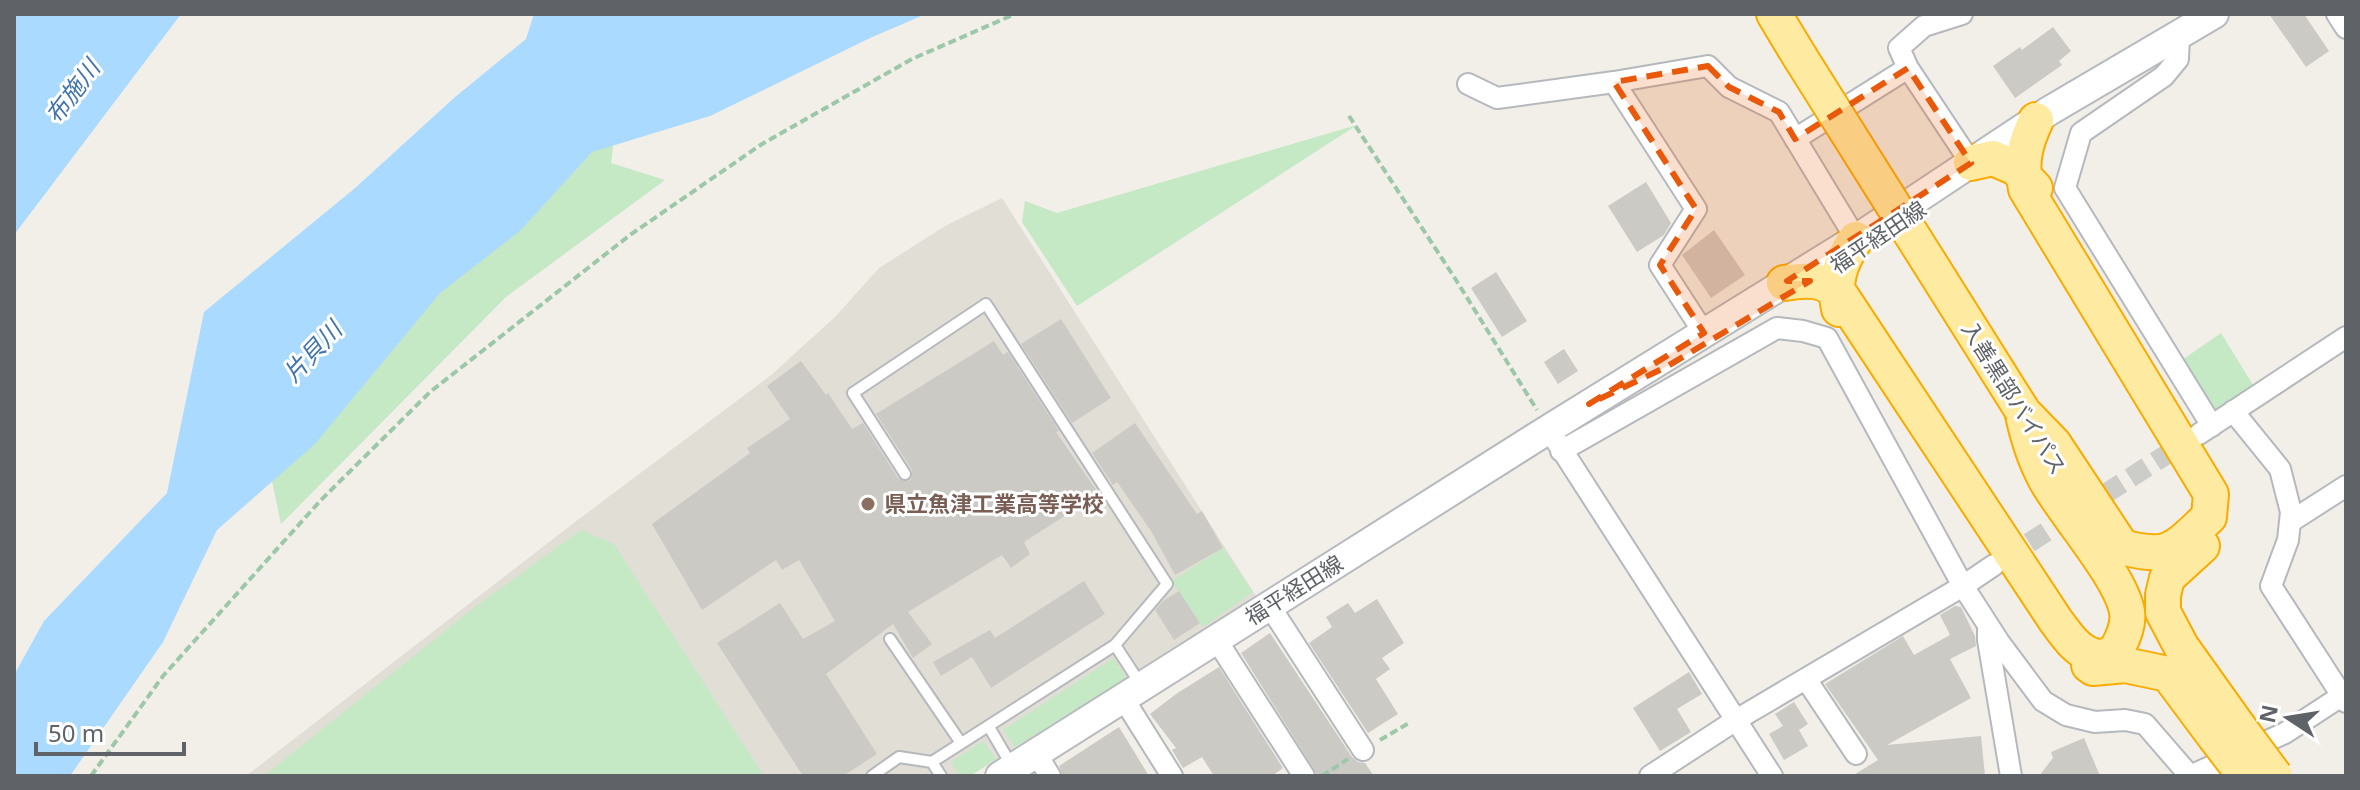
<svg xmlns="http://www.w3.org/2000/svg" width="2360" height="790" font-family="'Noto Sans','Noto Sans JP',sans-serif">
<rect width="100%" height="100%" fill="#f1efe8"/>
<!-- education -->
<path fill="#e1ded6" d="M1002,198L1256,596L970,776H246L579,519L770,376L835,317L879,268L945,226Z"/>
<!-- green -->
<path fill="#c5e8c5" d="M618,108L611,163L665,180L506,297L281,524L260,424Z
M1357,125L1077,306L1022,222L1025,201L1057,213Z
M2221,333L2253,385L2213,412L2182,360Z
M581,530L614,544L764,776H264L475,607Z
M1223,548L1253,592L1203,627L1172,581Z
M1114,658L1126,678L1015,747L1003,730Z
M983,741L996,759L970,776H960L951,762Z"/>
<!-- water -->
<path fill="#aadaff" d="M14,14H181L14,235Z
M534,14H926L870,38L710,116L592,152L520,231L440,293L315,444L217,530L163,642L70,776H14V675L44,621L167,493L204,312L354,189L454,98L526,39Z"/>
<!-- building -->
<path fill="#cccac5" d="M2269,14H2304L2329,51L2306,67Z
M2053,27L2071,51L2059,61L2062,65L2015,98L1993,66L2020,47L2022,50Z
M1646,182L1671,223L1664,235L1637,252L1608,206Z
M1714,230L1745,275L1711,298L1682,255Z
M1496,272L1527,321L1502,337L1471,288Z
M1061,319L1111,398L1072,423L1021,344Z
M994,341L1003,355L1008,352L1059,431L1056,432L1099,494L1024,542L1030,554L1011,568L1002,555L908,612L932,644L913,658L893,624L826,674L877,754L843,776H803L717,643L780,603L803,639L835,621L799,560L782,570L776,560L702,610L652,524L750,453L747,448L790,419L767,386L801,361L826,395L828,393L852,429L863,423L898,478L909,481L912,477V470L876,414Z
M1564,349L1578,371L1558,384L1544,362Z
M1135,423L1197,514L1202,511L1223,548L1175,575L1151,531L1117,482L1113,485L1092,453Z
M1084,581L1105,614L991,688L972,657L941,676L933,662L990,630L995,638Z
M1179,591L1200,623L1174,640L1155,610L1163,601Z
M1377,599L1404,643L1382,658L1390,669L1376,679L1398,714L1368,733L1309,643L1332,627L1326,617L1348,603L1355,613Z
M1955,606L1961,607L1975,636L1976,646L1950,659L1971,698L1887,745L1981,736L1985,776H1852L1878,760L1825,684L1903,636L1914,655L1950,635L1940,615Z
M1270,633L1352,757L1358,762L1365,763L1374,776H1318L1241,653Z
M1219,667L1283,768L1272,776H1214L1202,757L1183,768L1172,750L1176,748L1150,714L1176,694Z
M1689,672L1702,694L1677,709L1691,732L1660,751L1633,708Z
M1794,702L1808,724L1799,730L1808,746L1784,760L1769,734L1783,726L1775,714Z
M1119,727L1149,776H1063L1059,766Z
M2084,738L2100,776H2039L2053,758L2051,752Z"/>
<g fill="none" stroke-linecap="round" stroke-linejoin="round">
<!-- minor-tunnel -->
<path stroke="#ccccc8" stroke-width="20" stroke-dasharray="20 10" stroke-linecap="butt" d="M2004,559L2189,440"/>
<defs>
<path id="service" d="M905,474L853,393L986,304L1167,584L1115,645
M890,639L961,743
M989,727L1012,766
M872,776L899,757L932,762
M941,776L932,762L1115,645L1141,685"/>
<path id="minor" d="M2337,14L2346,28
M2179,35L2178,59L2164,76L2081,133L2065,188L2212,426
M1908,68L1899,48L1924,26L1962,14
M1614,82L1708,66L1729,87L1779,112L1856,239
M1468,84L1497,98L1614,82L1696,209L1660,265L1704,333
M1795,139L1908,68L1971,163
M2233,411L2280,469L2291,512L2288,540L2271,586L2346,702
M2199,434L2346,337
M1555,439L1772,776
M1561,451L1777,328L1803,331L1827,338L1963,586L1999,642L2043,701L2066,715L2095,722L2125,720L2145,724L2190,776
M2290,522L2346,486
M1269,605L1363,750
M1988,630V640L2011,776
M1216,639L1304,776
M1806,679L1856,754
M1123,698L1172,776
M1036,753L1050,776
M1650,776L1736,720L1963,586L1994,565
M2190,776L2285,733L2346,693"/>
<path id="secondary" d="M1000,776L1549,429L1856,239L2049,111L2214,14"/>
<path id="trunk" d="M1774,14L1800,57
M1971,163L1993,158L2016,168L2035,188
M1784,283C1807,279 1826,278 1842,297L2056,621C2066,634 2076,650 2091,655C2101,659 2112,656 2118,647C2124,636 2129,624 2127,612C2122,578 2064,513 2046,480C2034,458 2027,435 2022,410
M1839,309C1833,283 1840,261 1856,239
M2027,416L2054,444L2122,547C2171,560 2174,549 2209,517L2211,494L2026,189C2020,162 2025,144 2036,120
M2202,546L2167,578L2163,595V612L2181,646L2238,726
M2089,665L2093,668L2125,665L2168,674L2215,737"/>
</defs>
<!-- service casing -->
<use href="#service" stroke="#b5b8bc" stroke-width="14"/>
<!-- minor casing -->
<use href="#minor" stroke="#b5b8bc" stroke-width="24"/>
<!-- secondary casing -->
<use href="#secondary" stroke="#b6babf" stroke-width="32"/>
<!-- trunk casing -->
<use href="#trunk" stroke="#f9ab00" stroke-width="38"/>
<!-- path -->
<path stroke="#9cc7a9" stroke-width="4" stroke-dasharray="8 4" stroke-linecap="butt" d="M1349,116L1456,280L1537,410
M1380,740L1409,723
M91,776L163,676L321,500L430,392L630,235L762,144L912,59L1015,14
M1322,776L1348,759"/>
<!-- service -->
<use href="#service" stroke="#fff" stroke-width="10"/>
<!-- minor -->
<use href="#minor" stroke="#fff" stroke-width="20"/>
<!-- secondary -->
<use href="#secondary" stroke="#fff" stroke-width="28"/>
<!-- trunk -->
<use href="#trunk" stroke="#feeaa1" stroke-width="34"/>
<defs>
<path id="trunk-bridge" d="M1800,57L2022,410
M2238,726L2275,776
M2215,737L2245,776"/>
</defs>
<!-- trunk-bridge casing -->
<use href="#trunk-bridge" stroke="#f9ab00" stroke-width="38" stroke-linecap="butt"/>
<!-- trunk-bridge -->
<use href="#trunk-bridge" stroke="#feeaa1" stroke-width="34"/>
</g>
<!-- marked area -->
<path fill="#e8590c" fill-opacity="0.2" stroke="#e8590c" stroke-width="6" stroke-dasharray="16 10" stroke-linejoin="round" d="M1708,66L1729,87L1779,112L1795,139L1908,68L1971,163L1787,281H1810L1666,367L1589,404L1704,333L1660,265L1696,209L1614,82Z"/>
<!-- markers -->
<circle fill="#8d6e63" stroke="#fff" stroke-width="3" cx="868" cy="504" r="8"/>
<g text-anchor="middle" stroke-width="6" stroke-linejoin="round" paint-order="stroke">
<!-- street labels -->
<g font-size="22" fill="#5f6368" stroke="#fff">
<text transform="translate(1878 237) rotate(-34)" y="8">福平経田線</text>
<text transform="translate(2014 398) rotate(58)" y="8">入善黒部バイパス</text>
<text transform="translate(1294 590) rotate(-32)" y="8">福平経田線</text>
</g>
<!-- education labels -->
<g font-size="22" font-weight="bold" fill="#785e54" stroke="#fff" text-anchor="start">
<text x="884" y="512">県立魚津工業高等学校</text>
</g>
<!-- water labels -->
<g font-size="24" font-style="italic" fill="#4174aa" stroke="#fff">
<text transform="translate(73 92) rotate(-53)" y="8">布施川</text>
<text transform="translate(313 352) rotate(-47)" y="8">片貝川</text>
</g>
</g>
<!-- border -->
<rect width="2360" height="790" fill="none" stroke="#5f6368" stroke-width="32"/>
<!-- north arrow -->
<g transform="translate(2288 718) rotate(282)" stroke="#ffffff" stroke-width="6" paint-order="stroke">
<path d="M0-6L14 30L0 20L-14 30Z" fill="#5f6368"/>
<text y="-12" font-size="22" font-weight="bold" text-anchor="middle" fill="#5f6368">N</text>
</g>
<!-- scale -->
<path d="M36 742v12h148v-12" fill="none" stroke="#5f6368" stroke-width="4"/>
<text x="48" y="742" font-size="24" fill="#5f6368" stroke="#ffffff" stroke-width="6" paint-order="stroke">50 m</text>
</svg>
